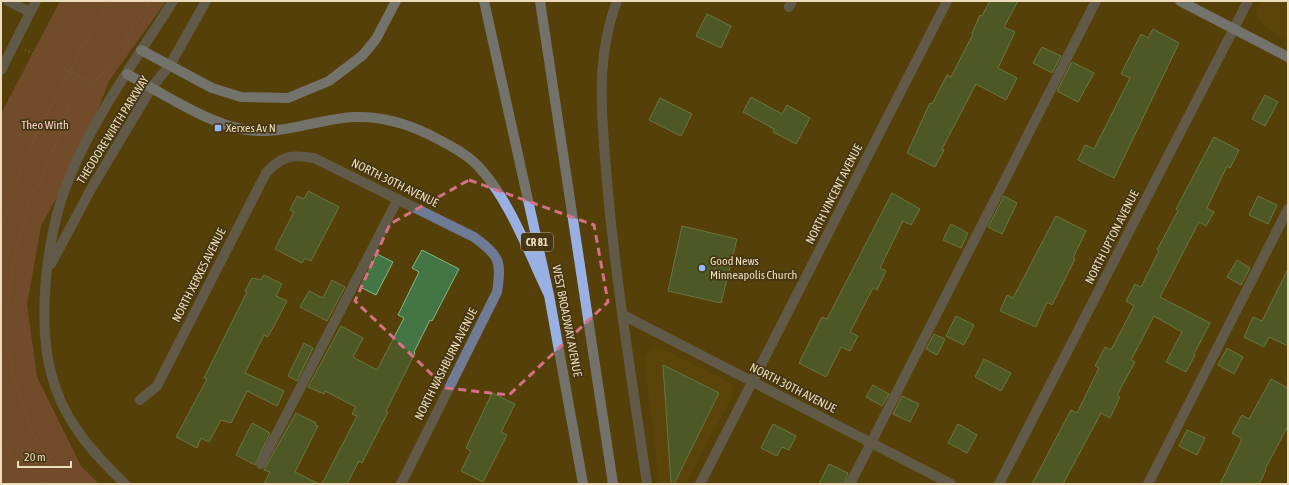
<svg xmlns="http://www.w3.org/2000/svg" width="1289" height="485" font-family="'Asap Condensed',sans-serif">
<rect width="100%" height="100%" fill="#564009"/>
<!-- built -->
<path fill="#624a0a" d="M1261,1H1288V39L1263,26L1258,19L1256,12Z
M653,348H661L731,383L733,387L732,396L686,484H660L644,360L648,351Z"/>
<!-- green -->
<path fill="#945a55" d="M60,1H166L109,81L81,153L41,226L27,305L37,377L81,466L99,484H1V114Z"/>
<!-- building -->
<path fill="#437545" stroke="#83b884" d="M990,1H1018L1004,27L1015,32L998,68L1017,78L1006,100L976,84L942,149L944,150L935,167L907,153L930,103L932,104L947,75L951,77L973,34L972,33L980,15L982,16Z
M707,14L731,26L721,48L696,36Z
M1153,29L1179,43L1114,178L1078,160L1085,145L1094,149L1130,78L1121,74L1141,34L1148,38Z
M1042,47L1061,56L1052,73L1033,63Z
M1072,62L1094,73L1078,102L1057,91Z
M1265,95L1278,102L1265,126L1252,119Z
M751,97L782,114L787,105L810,118L796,144L773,132L774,129L743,112Z
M660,98L692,114L681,136L649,120Z
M1214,137L1239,150L1230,168L1227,166L1207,208L1214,212L1206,226L1199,222L1160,297L1210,323L1194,354L1195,355L1186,372L1166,362L1182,332L1154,316L1131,360L1135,362L1117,395L1120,397L1110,418L1101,413L1063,484H1032L1071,410L1077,413L1099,368L1095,366L1105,347L1111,350L1134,306L1126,301L1135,284L1141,287L1159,251L1157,250L1178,211L1176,209Z
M308,191L339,207L311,261L305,258L302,263L275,249L294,212L290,210L297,196L304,199Z
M892,193L920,209L911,225L903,221L880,268L886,271L877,290L873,288L850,332L858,336L850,351L841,347L826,377L799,363L822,317L827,319Z
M1004,196L1017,203L1002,234L988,227Z
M1258,196L1277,205L1268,224L1249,215Z
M1056,216L1086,231L1073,258L1075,259L1052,305L1047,302L1036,327L1000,311L1007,295L1013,298Z
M951,224L968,233L961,248L943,240Z
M682,226L737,239L721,303L668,291Z
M422,250L459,269L432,321L430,320L414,352L415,353L386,411L388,412L362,463L359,461L347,484H322L357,416L352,414L356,407L325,391L324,394L308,387L341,326L363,338L353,357L377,370L404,318L398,315L419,272L412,268Z
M377,254L393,262L376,295L360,287Z
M1237,260L1250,268L1241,285L1227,277Z
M1288,269V346L1269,337L1264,347L1244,337L1253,317L1262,321Z
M264,275L282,284L276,296L287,301L268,337L264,335L245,373L284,391L277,406L247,391L231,423L221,420L209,442L201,438L197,448L176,437L207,379L204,378L247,292L245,291L252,278L261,280Z
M332,280L345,287L327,321L300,307L309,291L323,298Z
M956,316L974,325L964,345L946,336Z
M934,334L945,339L937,355L926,349Z
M304,343L313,348L297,381L288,376Z
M1227,348L1243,357L1234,374L1218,365Z
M984,359L1011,373L1001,391L975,377Z
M663,365L719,393L674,484H671Z
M1271,379L1288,388V426L1265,469L1266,470L1259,484H1220L1242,439L1232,433L1242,415L1249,419Z
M873,385L889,394L882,406L866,397Z
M492,393L515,404L501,432L507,435L483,482L461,471L471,451L466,448Z
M902,396L919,404L910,422L893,414Z
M296,413L316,423L315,425L318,426L295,472L319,484H264L270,472L264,470Z
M252,423L270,433L255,465L236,455Z
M773,424L796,436L789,450L782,447L777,456L761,448Z
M958,424L977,435L967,453L948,443Z
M1187,430L1205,438L1197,455L1179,446Z
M829,464L848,473L844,484H819Z"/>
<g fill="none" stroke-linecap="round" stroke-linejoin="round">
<!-- path -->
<path stroke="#8f7b4d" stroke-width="2.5" stroke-dasharray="1 3" stroke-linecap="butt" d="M25,50L94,83
M1,226C7,210 11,193 18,177C43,116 77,58 109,1
M1,436L13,457L47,484
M64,484L31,431L15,382L8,351V301L12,266L19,237L30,202L52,154L68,106L105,71L150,1"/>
<!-- minor -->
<path stroke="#6f7b94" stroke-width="10" d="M8,1L30,12
M617,1C593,64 603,127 608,193C617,290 633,387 647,484
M789,7L792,1
M1,70L36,1
M51,264L91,189L152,87L170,65L206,1
M623,315L951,484
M140,400L157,386L266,173C282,156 291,154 314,158L474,237C499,256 502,260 497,292L401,484
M261,464L398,199
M125,484C97,457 69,427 56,389C34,330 46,233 70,176C96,114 137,58 173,1
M700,484L947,1
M850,484L1096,1
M999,484L1248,1
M1148,484L1288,209"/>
<!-- major -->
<path stroke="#98b0e3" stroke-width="10" d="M484,1L549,295L583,484
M540,1L613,484
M1180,1L1288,57
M141,50L212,88L241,97L288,98L329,81L363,55L376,39L396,1
M127,74C160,92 210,125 247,130C285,135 317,119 354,117C381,116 406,123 430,135C447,144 464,152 478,166C510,200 529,254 549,295"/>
</g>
<!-- marked area -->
<path d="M0 0H1289V485H0ZM469,180L594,225L608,302L509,395L446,388L355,301L390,224Z" fill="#564009" fill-opacity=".55" fill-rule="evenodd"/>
<path fill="none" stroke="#d57187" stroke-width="3" stroke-dasharray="8 5" stroke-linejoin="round" d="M469,180L594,225L608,302L509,395L446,388L355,301L390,224Z"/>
<!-- markers -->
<g fill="#96b6fd" stroke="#463714" stroke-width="1.5">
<rect x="214" y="124" width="8" height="8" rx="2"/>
<circle cx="702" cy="268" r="4"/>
</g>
<g text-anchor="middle" stroke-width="3.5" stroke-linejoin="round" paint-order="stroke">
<!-- shield labels -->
<rect fill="#463714" stroke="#bbab8a" stroke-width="1" x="521" y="233" width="32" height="18" rx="3"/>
<g font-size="11" font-weight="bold" fill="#edddbd">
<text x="537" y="246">CR 81</text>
</g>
<!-- park labels -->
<g font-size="12" fill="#facec9" stroke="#463714">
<text x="45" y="129">Theo Wirth</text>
</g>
<!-- poi labels -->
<g font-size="12" fill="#edddbd" stroke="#463714" text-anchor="start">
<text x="226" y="132">Xerxes Av N</text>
<text x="710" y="265">Good News<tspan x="710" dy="14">Minneapolis Church</tspan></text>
</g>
<!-- street labels -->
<g font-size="12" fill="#edddbd" stroke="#463714">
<text transform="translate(113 130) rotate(-58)" y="4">THEODORE WIRTH PARKWAY</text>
<text transform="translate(395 183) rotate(26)" y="4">NORTH 30TH AVENUE</text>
<text transform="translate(834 194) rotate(-63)" y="4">NORTH VINCENT AVENUE</text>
<text transform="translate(1112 237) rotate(-63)" y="4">NORTH UPTON AVENUE</text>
<text transform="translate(199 275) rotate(-63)" y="4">NORTH XERXES AVENUE</text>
<text transform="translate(567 321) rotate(79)" y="4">WEST BROADWAY AVENUE</text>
<text transform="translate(446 364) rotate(-63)" y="4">NORTH WASHBURN AVENUE</text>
<text transform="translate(793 388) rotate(27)" y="4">NORTH 30TH AVENUE</text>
</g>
</g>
<!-- border -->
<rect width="1289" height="485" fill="none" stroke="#edddbd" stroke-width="4"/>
<!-- scale -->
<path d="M18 461v6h53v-6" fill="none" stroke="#edddbd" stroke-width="2"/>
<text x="24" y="461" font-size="12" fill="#edddbd" stroke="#463714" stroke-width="3" paint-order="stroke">20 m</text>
</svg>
